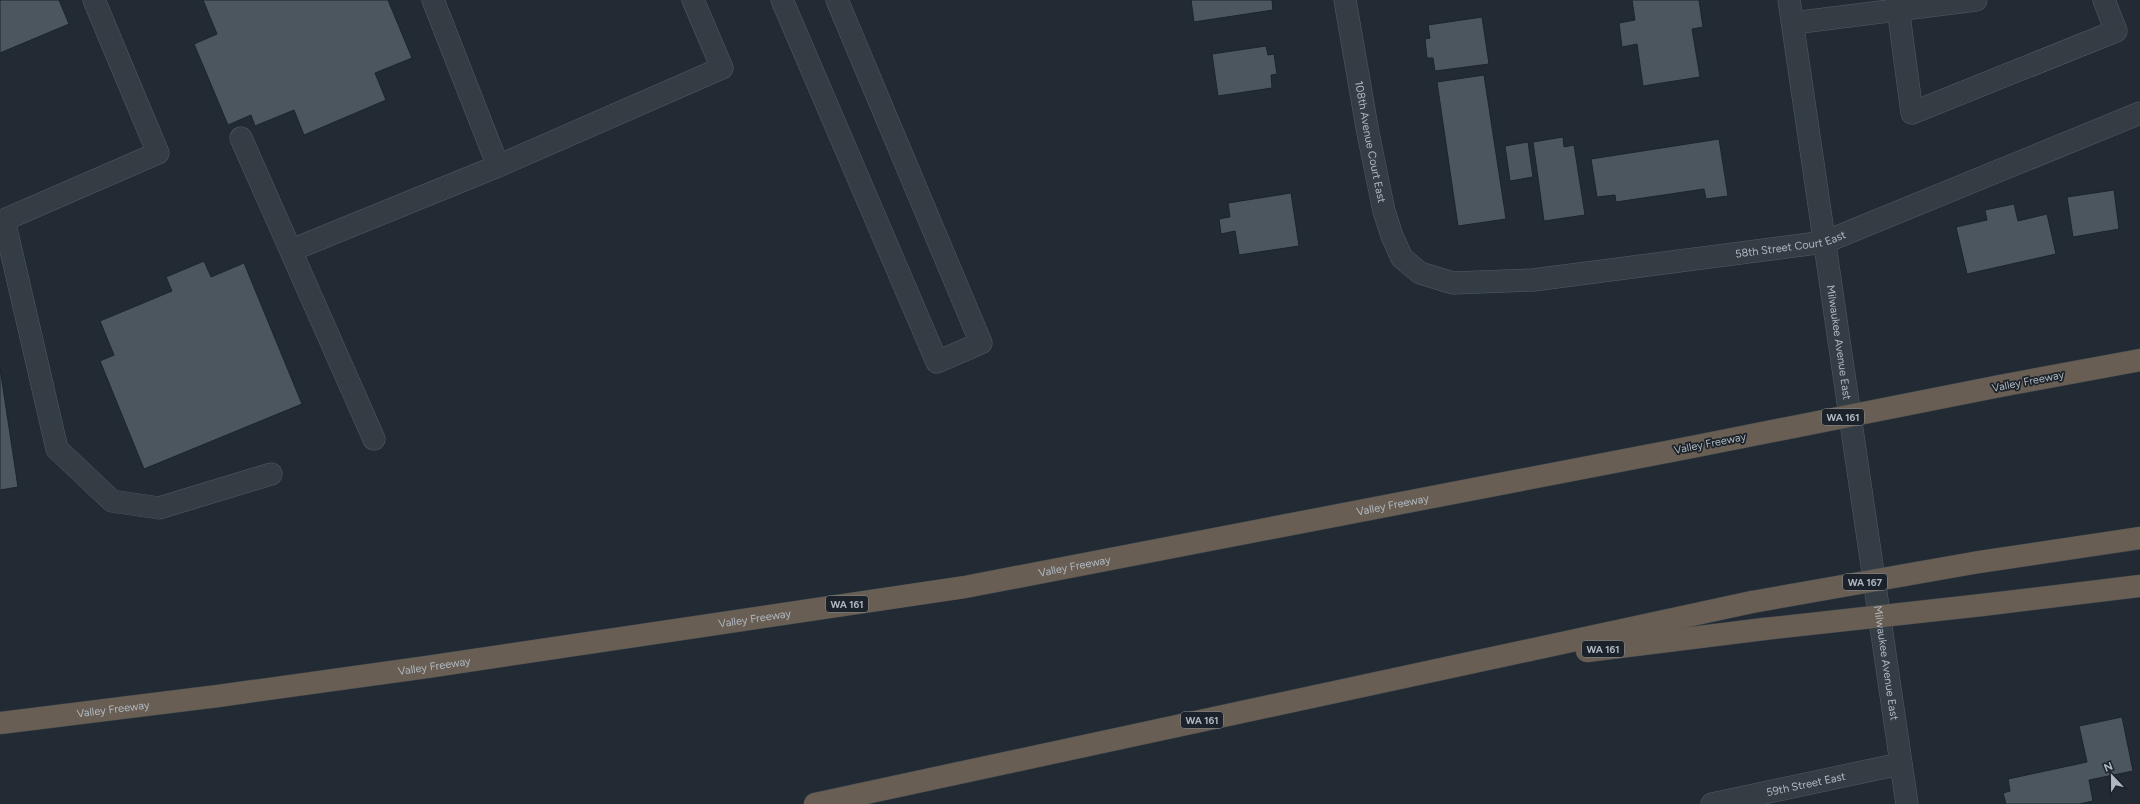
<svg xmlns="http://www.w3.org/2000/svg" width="2140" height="804" font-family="Figtree,sans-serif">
<rect width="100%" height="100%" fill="#222b33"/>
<!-- building -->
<path fill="#4b565f" stroke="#1d242b" d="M0,0H59L69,24L0,53Z
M203,0H388L412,58L375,73L386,100L304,135L294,110L255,126L251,115L228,125L194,44L217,34Z
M1191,0H1272L1273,10L1194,22Z
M1632,0H1699L1703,27L1692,29L1700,77L1643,86L1637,44L1622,47L1619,23L1635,20Z
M1482,17L1489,64L1435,71L1433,58H1427L1425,39L1430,38L1428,25Z
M1266,46L1268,55L1274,54L1277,74L1271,75L1272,88L1218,96L1212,54Z
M1484,75L1506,219L1458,226L1437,82Z
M1563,137L1564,147L1574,145L1585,215L1544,221L1533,142Z
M1719,139L1728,196L1706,199L1704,189L1616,202L1615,195L1597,197L1591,159Z
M1528,142L1533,177L1510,181L1505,146Z
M2114,190L2119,229L2073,237L2067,197Z
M1291,193L1299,246L1239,255L1235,231L1221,234L1219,219L1230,217L1228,203Z
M2014,204L2018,221L2047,214L2056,254L1967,274L1956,227L1987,220L1985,210Z
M204,261L211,277L244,263L302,404L144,469L100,361L114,355L100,321L172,291L166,277Z
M0,368L18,487L0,490Z
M2122,717L2133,771L2089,780L2093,801L2079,804H2006L2003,793L2010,791L2008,779L2087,762L2079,726Z"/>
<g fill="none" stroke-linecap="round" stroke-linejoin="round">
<defs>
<g id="minor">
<path d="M94,0L158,153L4,220L57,449L112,501L159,508L271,474"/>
<path d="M433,0L498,166"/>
<path d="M782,0L937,362L981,343L837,0"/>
<path id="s1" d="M1345,0L1368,133L1384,211L1392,236L1402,258L1420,273L1453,283L1533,280L1825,242L2140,113"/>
<path id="s2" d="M1789,0L1907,804"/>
<path d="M1897,0L1912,113L2116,31L2104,0"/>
<path d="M1793,23L1976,0"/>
<path d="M241,138L374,439"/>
<path d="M292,250L498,166L722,68L693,0"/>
<path id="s3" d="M1712,804L1900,764"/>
</g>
<g id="highway">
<path d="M2000,386L2140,360"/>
<path d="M1979,562L2140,538"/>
<path d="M1982,605L2140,586"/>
<path d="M1587,651L1764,629"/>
<path id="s4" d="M0,723L218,696L427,667L965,587L1687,448"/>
<path d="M815,804L1752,602"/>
</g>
</defs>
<!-- minor casing -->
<use href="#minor" stroke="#525b62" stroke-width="23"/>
<!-- highway casing -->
<use href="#highway" stroke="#40484f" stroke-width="23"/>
<!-- minor -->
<use href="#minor" stroke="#353d44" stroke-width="22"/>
<!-- highway -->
<use href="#highway" stroke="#695e53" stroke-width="22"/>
<defs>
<path id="highway-bridge" d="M1687,448L2000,386
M1752,602L1979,562
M1764,629L1982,605"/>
</defs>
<!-- highway-bridge casing -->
<use href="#highway-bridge" stroke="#40484f" stroke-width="23" stroke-linecap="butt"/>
<!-- highway-bridge -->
<use href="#highway-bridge" stroke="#695e53" stroke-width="22"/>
</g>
<g text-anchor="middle" stroke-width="3.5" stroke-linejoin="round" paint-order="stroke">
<!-- shield labels -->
<g fill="#1b2229" stroke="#838b93" stroke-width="1">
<rect x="1822" y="409" width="42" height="16" rx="3"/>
<rect x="1843" y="574" width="44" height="16" rx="3"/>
<rect x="826" y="596" width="42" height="16" rx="3"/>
<rect x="1582" y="641" width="42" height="16" rx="3"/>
<rect x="1181" y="712" width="42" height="16" rx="3"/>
</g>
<g font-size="10" font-weight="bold" fill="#afb8c1">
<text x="1843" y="421">WA 161</text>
<text x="1865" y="586">WA 167</text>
<text x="847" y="608">WA 161</text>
<text x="1603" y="653">WA 161</text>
<text x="1202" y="724">WA 161</text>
</g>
<!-- street labels -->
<g font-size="11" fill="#afb8c1" stroke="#1b2229">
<text dy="4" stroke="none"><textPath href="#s1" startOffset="144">108th Avenue Court East</textPath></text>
<text dy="4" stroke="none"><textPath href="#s1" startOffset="663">58th Street Court East</textPath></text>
<text dy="4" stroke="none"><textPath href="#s2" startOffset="346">Milwaukee Avenue East</textPath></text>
<text transform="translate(2028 381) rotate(-11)" y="4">Valley Freeway</text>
<text transform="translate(1710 443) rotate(-11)" y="4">Valley Freeway</text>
<text dy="4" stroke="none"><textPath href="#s4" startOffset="1410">Valley Freeway</textPath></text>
<text dy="4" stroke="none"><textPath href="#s4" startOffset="1086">Valley Freeway</textPath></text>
<text dy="4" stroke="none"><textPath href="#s4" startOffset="762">Valley Freeway</textPath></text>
<text dy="4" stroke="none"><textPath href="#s2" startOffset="670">Milwaukee Avenue East</textPath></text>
<text dy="4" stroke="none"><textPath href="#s4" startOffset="438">Valley Freeway</textPath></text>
<text dy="4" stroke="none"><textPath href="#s4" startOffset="114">Valley Freeway</textPath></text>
<text dy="4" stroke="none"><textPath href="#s3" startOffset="96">59th Street East</textPath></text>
</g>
</g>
<!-- north arrow -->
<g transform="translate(2112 776) rotate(338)" stroke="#1b2229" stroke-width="3" paint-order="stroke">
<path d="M0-3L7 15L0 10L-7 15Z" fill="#afb8c1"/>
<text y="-6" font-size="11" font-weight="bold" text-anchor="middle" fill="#afb8c1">N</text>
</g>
</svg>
